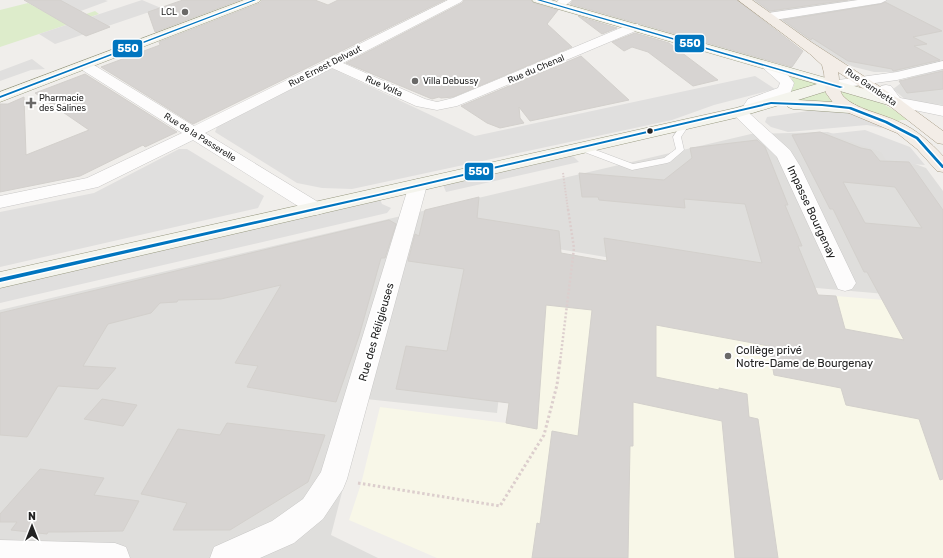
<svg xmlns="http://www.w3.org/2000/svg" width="943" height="558" font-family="Rubik,sans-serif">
<rect width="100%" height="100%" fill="#f0eeeb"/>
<!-- residential -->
<path fill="#dfdedc" d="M749,0H943V60L898,72H874L854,67L842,62Z
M943,69V105L908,102L893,89L908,78Z
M828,132L926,168L943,191V299L759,283L517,242L497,413L366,399L331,535L378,558H0V310L751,134Z"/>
<!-- education -->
<path fill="#f8f7e8" d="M582,257L742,283L744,296H836L943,305V558H437L349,520L361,484L380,407L506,423L522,279Z"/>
<!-- grass -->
<path fill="#ddeccb" d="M28,3L63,22L95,11L99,14L0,47V10Z
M791,77L814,83L818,84L790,92L794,86Z
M825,92L833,103L808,100L789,101Z
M843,92L883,104L912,120H901L897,122L845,101L840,93Z"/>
<!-- parking -->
<path fill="#e0dfde" d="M56,0H105L108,1L78,12L70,8L73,7L70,5L67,6Z
M142,0L161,8L55,44L39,34Z
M32,59L45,69L31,70L0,81V71Z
M331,68L475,136L755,76L775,89L714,105L672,120L352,189L322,188L297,183L215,132L217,127Z
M815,110H828L856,114L882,125V128L867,125L788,132L771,127L765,122L767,117Z
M865,130L910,147L925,165L911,164L909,162L886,160L881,152L828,134Z
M179,149H187L264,196L258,208L0,267V212L94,193Z
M568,151L579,162L446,192L441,180Z
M378,195L382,204L391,208L387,213L0,303V280Z"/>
<!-- building -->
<path fill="#d7d4d2" stroke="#d3d0cc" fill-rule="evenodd" d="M24,0H60L110,27L86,36Z
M183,0H240L155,32L148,12Z
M262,0H315L328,5L338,0H445L193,124L101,67L160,45L159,42L260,3Z
M464,0H530L534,3L558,10L547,24L572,47L453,97L441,98L439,97L432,99L346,63L462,3Z
M573,0H737L803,51L792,67L570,4Z
M755,0H848L770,11Z
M885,2L942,31L913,37L927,44L914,46L940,60L893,71L892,69L848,61L812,38L811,40L783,20L881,4Z
M578,16L617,28L602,34Z
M635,33L669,43L718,80L693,86L648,52L632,47L624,51L612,42Z
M581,56L629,100L530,121L519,107L520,118L524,123L500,128L487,123L461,106Z
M943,71V89L907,93L899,81Z
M85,74L177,132L145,147L143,145L80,176L0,192V104H8L24,97L26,155L89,130L35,93Z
M820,132L861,148L871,150L880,161L909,162L943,210V479L940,480L919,419L846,405L841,388L774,375L769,346L656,325V377L719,390V388L747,394L749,417L758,419L778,558H735L722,421L633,402V446H630L628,558H532L537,523L540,524L552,431L578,436L592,310L546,305L537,429L506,423L509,403L396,389L406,346L447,351L464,269L408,261L415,234L419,236L425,210L479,197L477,218L559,231L561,253L607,261L604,238L762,263L745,204L684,199L685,208L599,200L598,197H582L579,173L664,180L692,158L690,148L757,140L765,147L788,205H785L802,246H798L818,295L836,296L845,329L904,340L867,272H864L833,209H830L792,135ZM843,182L895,187L922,228L865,223Z
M389,220L396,224L385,258H381L359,336L336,402L247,387L258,366L235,363L281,285L221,299L178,300L177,302L160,303L151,313L108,324L83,366L116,368L98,389L58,386L27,437L0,435V313Z
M102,399L137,405L123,426L84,419Z
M227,423L325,435L308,482L230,530H173L187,503L141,494L178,429L220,435Z
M40,469L104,478L94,495L139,501L123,531L62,532H48L47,534L11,530L17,522H0V514Z"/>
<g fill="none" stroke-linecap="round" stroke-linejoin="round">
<defs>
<path id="service" d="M682,123H685L689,125L681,137L684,150L670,162L667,163L632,170L579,150L578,148L582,145L585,146L633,164L664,158L676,149L673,137Z"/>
<path id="minor" d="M448,0H463L461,2L343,63L425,99L437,102L453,98L630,24H638L640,27L638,30L457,106L437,110L416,106L332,68L205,133L323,205L325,209L323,213L316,215L309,213L193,140L98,187L0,208V196L87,178L182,133L79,68L77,65L79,62H89L194,126Z
M559,0H572L562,8H554L552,6Z
M858,0H887L881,3L768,21L764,19L762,17L764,15L768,13Z
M943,61V69L897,80L831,89L826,88L824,85L826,82L831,81L897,72Z
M768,62C779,65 788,74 794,83L790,94L758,105L754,112L749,113L790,150L800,166L856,283L852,289L845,291L838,289L777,157L731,112L734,109L742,108L748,99L778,88L780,83L761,66L763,63Z
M886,85L891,86L900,98L943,106V116L890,105L879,89L881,86Z
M418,179L424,181L427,185L347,479L343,489L323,519L294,543L260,558H210L214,547L272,521L303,499L321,472L409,185L412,181Z
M0,540L115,543L126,547L130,558H0Z"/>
<path id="secondary" d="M244,0H261L259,2L0,102V92Z
M532,0H551L900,99L903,102L900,105L895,107L833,89L798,100L850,103L856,105L858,108L856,111L850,113L793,109L788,107L786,103L739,117L0,288V272L736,108L817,84L534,2Z"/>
<path id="primary" d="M738,0H752L811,42L902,101L943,131V144L937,143L891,107L838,72C840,80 838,90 843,96C854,109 884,114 899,122C917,130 930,142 943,156V172L937,171L917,149L897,133L849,113L834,104L826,93L824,73L822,65L810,54Z"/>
</defs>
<!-- service casing -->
<use href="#service" stroke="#c9c8c7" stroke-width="1"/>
<!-- minor casing -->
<use href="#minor" stroke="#c9c8c7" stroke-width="1"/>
<!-- secondary casing -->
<use href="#secondary" stroke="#999a82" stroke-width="1"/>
<!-- primary casing -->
<use href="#primary" stroke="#a79c86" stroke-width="1"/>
<!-- path-far2 -->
<path stroke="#dccecd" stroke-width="2" stroke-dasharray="1.5 1.5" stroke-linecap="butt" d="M563,173L568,210"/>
<!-- path-far1 -->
<path stroke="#dccecd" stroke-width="2.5" stroke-dasharray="2 2" stroke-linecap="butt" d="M560,362L574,248L568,209"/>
<!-- path -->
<path stroke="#dccecd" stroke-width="3" stroke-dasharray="2.5 2.5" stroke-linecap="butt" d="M358,483L500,506L544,435L557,385L560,361"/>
<!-- service -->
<use href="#service" fill="#fdfcfc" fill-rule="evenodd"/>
<!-- minor -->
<use href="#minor" fill="#fdfcfc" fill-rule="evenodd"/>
<!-- secondary -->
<use href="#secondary" fill="#f4f4ed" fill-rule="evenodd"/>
<!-- primary -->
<use href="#primary" fill="#f3ede7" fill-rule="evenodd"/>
<defs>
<path id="bus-1" d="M253,0H256L0,98V96Z
M537,0H541L843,87L840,88Z
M771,102L822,104L851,107L887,121L918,137L943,165V168H942L916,139L885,123L849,109L822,106L771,104L378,196L0,282V278L378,194Z"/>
</defs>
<!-- bus-1 casing -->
<use href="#bus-1" stroke="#fff" stroke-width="3"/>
<!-- bus-1 -->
<use href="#bus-1" fill="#0075bf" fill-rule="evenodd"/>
</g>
<!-- markers -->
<g fill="#6a6968" stroke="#fff" stroke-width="1.5">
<circle cx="185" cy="12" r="4"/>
<circle cx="415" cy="81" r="4"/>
<path d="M29 97h4v4h4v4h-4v4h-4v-4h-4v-4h4z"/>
<circle cx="728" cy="356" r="4"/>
</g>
<circle fill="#222" stroke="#fff" stroke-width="1.5" cx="650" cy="131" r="3.5"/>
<g text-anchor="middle" stroke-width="4" stroke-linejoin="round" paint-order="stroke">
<!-- far-poi labels -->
<g font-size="9" fill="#222" stroke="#fff" text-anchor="start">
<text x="177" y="15" text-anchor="end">LCL</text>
<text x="423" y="84">Villa Debussy</text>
<text x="39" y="101">Pharmacie<tspan x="39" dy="10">des Salines</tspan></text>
</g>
<!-- far-street labels -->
<g font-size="9" fill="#222" stroke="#fff">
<text transform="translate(325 66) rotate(-27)" y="3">Rue Ernest Delvaut</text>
<text transform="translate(536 69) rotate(-23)" y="3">Rue du Chenal</text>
<text transform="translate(384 86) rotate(24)" y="3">Rue Volta</text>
<text transform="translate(871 87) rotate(34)" y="3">Rue Gambetta</text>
<text transform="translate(200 137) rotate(32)" y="3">Rue de la Passerelle</text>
</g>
<!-- street labels -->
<g font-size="11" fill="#222" stroke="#fff">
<text transform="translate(812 212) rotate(65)" y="4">Impasse Bourgenay</text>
<text transform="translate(376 332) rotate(-74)" y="4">Rue des Réligieuses</text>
</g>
<!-- poi labels -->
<g font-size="11" fill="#222" stroke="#fff" text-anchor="start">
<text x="736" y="354">Collège privé<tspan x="736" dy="13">Notre-Dame de Bourgenay</tspan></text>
</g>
</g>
<g stroke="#fff" stroke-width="1.5">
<rect x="674" y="34" width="31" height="19" rx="4" fill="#0075bf"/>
<rect x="112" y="39" width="31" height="19" rx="4" fill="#0075bf"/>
<rect x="464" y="162" width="30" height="19" rx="4" fill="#0075bf"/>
</g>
<g font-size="11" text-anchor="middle" font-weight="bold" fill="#fff">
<text x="690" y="47">550</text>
<text x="128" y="52">550</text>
<text x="479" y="175">550</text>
</g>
<!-- north arrow -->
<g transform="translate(32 526)" stroke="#ffffff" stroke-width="3" paint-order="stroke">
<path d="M0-3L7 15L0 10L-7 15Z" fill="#222222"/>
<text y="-6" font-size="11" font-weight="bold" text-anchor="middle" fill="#222222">N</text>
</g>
</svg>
